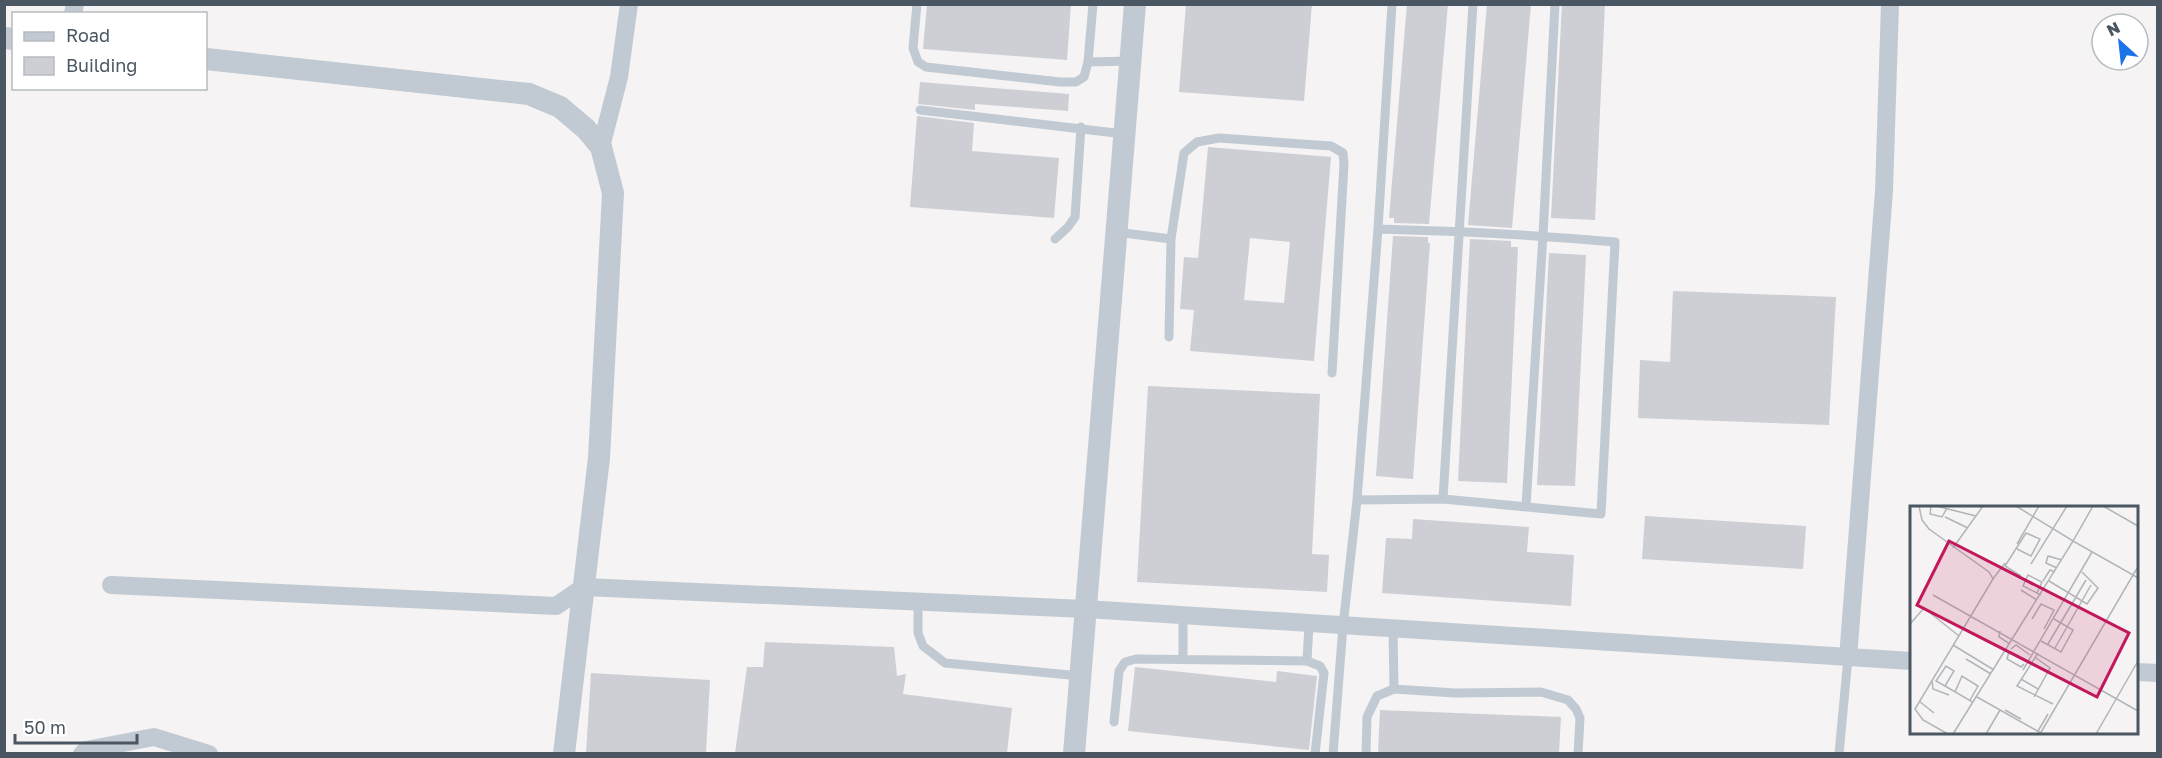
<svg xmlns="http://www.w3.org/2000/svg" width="2162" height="758" font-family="'Golos Text',sans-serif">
<rect width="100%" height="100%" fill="#f5f3f3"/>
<!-- building -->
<path fill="#cdcfd5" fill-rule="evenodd" d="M927,4H1071L1067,60L923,49Z
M1186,4H1312L1304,101L1179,92Z
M1407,4H1448L1429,224L1394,223V218H1389Z
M1487,4H1531L1512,228L1468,225Z
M1562,4H1605L1595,220L1551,218Z
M920,82L1069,94L1068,111L975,104V110L918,104Z
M917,116L974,123L972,151L1059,158L1054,218L910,207Z
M1208,147L1331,157L1314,361L1190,351L1194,310L1180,309L1184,257L1198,258ZM1250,238L1290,242L1284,303L1244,300Z
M1393,236L1428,237V243H1430L1413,479L1376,476Z
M1470,239L1511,241V247H1518L1507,483L1458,481Z
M1549,253L1586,255L1575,486L1537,485Z
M1673,291L1836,297L1829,425L1638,418L1640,360L1670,362Z
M1148,386L1320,394L1312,554L1329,555L1327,592L1137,582Z
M1645,516L1806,526L1803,569L1642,559Z
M1413,519L1529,527L1527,552L1574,555L1571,606L1382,593L1386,538L1412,539Z
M765,642L894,647L897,676L906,674L903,694L1012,708L1007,753H735L747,667H763Z
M1135,667L1276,682L1277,671L1317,676L1309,750L1128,731Z
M591,673L710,680L706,753H586Z
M1380,710L1561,717L1559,753H1378Z"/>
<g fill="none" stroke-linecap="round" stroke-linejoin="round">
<!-- service -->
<path stroke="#c1cad2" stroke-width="9" d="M917,4L913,48L918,62L926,67L1060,82H1076L1084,77L1088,62L1093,4
M1088,62L1130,61
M920,110L1124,134
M1116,232L1171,239
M1055,239L1068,227L1075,217L1081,127
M1169,337L1171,239L1184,153L1197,142L1219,138L1331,146L1343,153L1344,164L1332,373
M1443,499L1473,4
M1357,500L1443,499L1601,514L1615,242C1536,235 1457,231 1378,229
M1526,506L1543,235L1555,4
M918,602V633L923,646L945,663L1080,676
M1183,659V616
M1307,661L1309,624
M1394,689L1455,693L1541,692L1568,700L1576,709L1580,718L1578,754
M1114,722L1119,671L1125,662L1136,659L1307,661L1320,666L1324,673L1315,754
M1333,754L1343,626L1357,500L1378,229L1392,4
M1366,754L1367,717L1377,696L1394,689L1393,629
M1839,754L1848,658"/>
<!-- minor -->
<path stroke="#c1cad2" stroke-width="18" d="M73,14L75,4
M601,147L619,77L629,4
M111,585L556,606L584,587L1086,609L1912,661
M1848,658L1884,191L1890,4
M2136,672L2158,673
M82,754L86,750L154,737L209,754"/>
<!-- tertiary -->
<path stroke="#c1cad2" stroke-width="22" d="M4,38L14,39
M206,59L529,94L560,107L586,129L601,147L613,193L599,458L564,754
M1074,754L1135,4"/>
</g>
<!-- overview -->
<g transform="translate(1910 506)">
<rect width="228" height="228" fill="#f5f3f3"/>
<path fill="none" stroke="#b1b4b9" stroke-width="1.5" d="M9,0L12,14L19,23L79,66L83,73L5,203L13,214L38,228M21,0L20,8L32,11L37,2M26,0L66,10M106,0L163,35L183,0M193,0L228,20M35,11L58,22M107,38L129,0M43,42L73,0M107,43L121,50L130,33L116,27L95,60L111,70M121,58L157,0M147,62L136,57L138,50L152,54M83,73L95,57M133,75L140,64L145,66M139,75L177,98L188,82L172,66M111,84L127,94M127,87L132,76L118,69L113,80L131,89M23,89L228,205M122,113L131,98L144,104L134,123M0,118L14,102L49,130M90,125L89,131L100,138M131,135L151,146L163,124L144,113M138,138L176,74M43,139L84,164M145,142L181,79M101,143L106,139L120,149M99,146L97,153L111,161L114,158M128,147L107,180L143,198M56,153L81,168M113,164L182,46M111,173L128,183M22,174L23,183L39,189M35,180L44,165L36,160L26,175L35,180L61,195L63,197M45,186L52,170L68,180L60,194M67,191L131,227M124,191L140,162L126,152M9,195L24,207M95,204L111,213M128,225L138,208M43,228L163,35L223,69L228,61M76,228L90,204M130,228L223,69L228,72M186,228L228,155"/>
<path fill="#c2185b" fill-opacity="0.15" stroke="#c2185b" stroke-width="3" d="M39,35L219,127L187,191L7,99Z"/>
<rect width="228" height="228" fill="none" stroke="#4a5661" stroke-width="3"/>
</g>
<!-- border -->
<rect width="2162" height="758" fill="none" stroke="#4a5661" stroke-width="12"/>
<!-- legend -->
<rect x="12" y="12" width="195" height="78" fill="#ffffff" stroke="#b7bbc0" stroke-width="1.5"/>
<rect x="24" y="32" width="30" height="9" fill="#c1cad2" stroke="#b7bbc0" stroke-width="1.5"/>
<text x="66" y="42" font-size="18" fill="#4a5661">Road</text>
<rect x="24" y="57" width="30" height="18" fill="#cdcfd5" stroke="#b7bbc0" stroke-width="1.5"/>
<text x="66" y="72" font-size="18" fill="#4a5661">Building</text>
<!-- north arrow -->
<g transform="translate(2120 42) rotate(333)"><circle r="28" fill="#ffffff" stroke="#b7bbc0" stroke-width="1.5"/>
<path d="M0-4.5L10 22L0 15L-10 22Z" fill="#1a73e8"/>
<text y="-9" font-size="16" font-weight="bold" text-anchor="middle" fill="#4a5661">N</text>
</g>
<!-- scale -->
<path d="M15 734v9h122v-9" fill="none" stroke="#4a5661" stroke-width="3"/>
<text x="24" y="734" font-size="18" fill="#4a5661" stroke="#ffffff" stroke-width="4.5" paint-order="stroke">50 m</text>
</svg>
